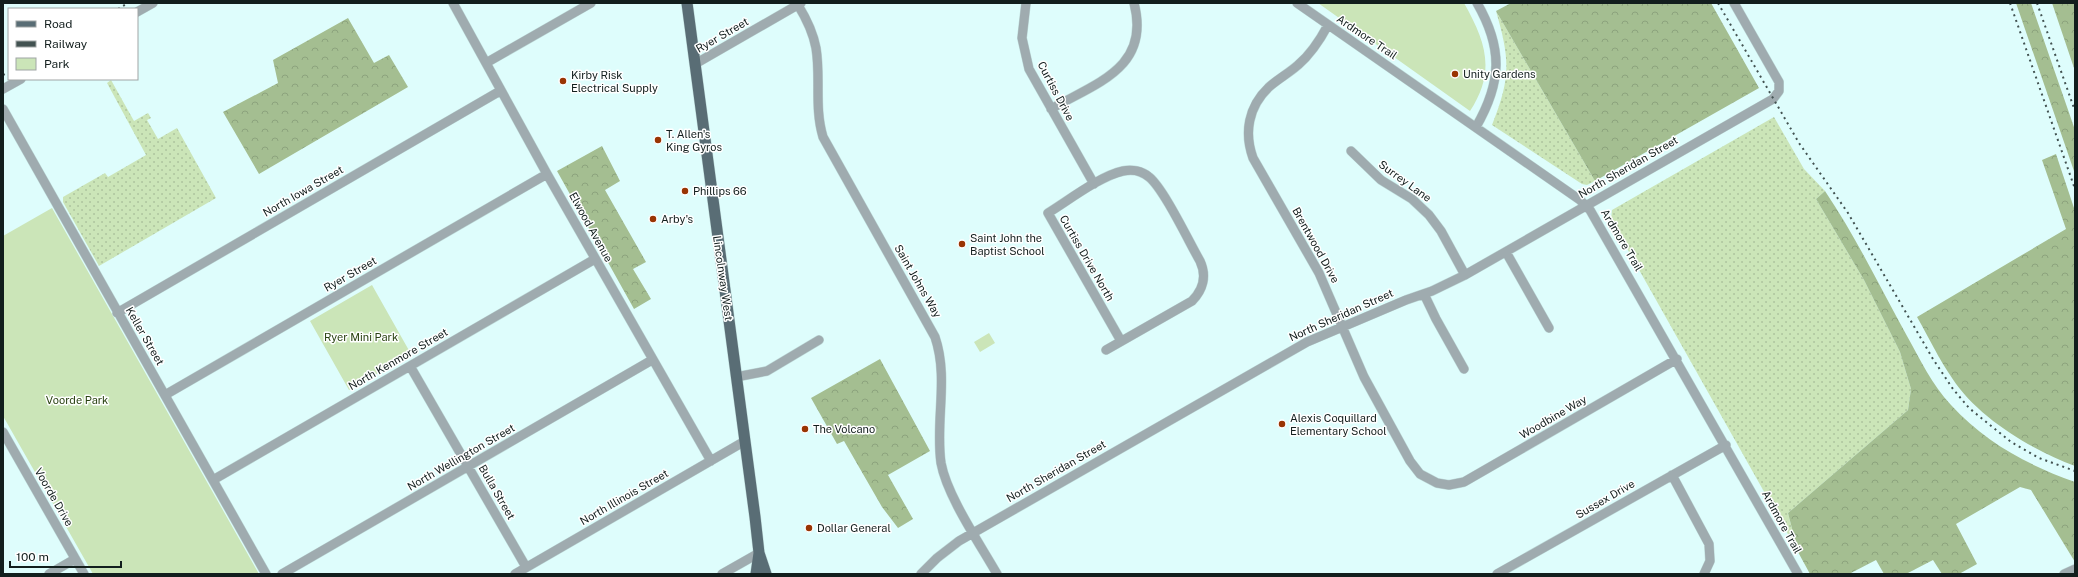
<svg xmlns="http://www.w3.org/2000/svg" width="2078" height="577" font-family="'Public Sans',sans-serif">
<defs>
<pattern id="grass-dots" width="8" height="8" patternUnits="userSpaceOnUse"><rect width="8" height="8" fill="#cbe5b8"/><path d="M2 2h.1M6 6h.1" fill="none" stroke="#adc49e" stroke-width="1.8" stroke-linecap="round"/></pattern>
<pattern id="forest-crowns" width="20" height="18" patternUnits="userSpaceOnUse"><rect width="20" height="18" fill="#a4be91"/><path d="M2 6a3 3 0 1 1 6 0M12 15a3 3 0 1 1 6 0" fill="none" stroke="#8ca37d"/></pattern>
</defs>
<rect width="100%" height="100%" fill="#defdfc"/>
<!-- grass -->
<path fill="url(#grass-dots)" d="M1496,11L1595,181L1587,185L1582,184L1492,125C1511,77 1510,60 1496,11Z
M111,80L134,121L148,113L151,118L147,120L158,139L177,128L216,198L99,266L63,202V197L105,173L108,177L146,155L107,83Z
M1774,117L1804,169L1825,191L1816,199L1864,280L1900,352L1911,389L1908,410L1788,513L1798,552L1611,220L1612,210Z"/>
<!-- forest -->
<path fill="url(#forest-crowns)" d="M1511,3H1711L1759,88L1595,181L1496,11Z
M2016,3H2031L2075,130V174Z
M2052,3H2075V71Z
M348,18L374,63L389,55L408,87L259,174L223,112L278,83L273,60Z
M602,146L620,181L605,190L646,262L633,269L651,299L634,309L557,171Z
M2056,154L2075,211V466C2032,450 1978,418 1952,378C1939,359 1929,338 1917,317L2066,229L2042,160Z
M1825,191C1856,237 1880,287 1907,336C1920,359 1932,385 1951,405C1985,442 2027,465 2075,482V562L2031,490L2020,487L1956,524L1977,564L1959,574H1942L1933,560L1906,574H1884L1876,560L1849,574H1810L1798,552L1788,513L1908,410L1911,389L1900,352L1864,280L1816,199Z
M880,359L930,451L888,475L913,519L898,528L882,507L844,441L837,444L811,398Z"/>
<!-- green -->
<path fill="#cbe5b8" d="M1318,3H1464C1486,42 1496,71 1470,111Z
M52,208L259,574H93L3,416V236Z
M372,285L411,354L349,390L310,321Z
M989,333L995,343L980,352L974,342Z"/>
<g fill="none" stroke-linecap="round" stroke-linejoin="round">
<defs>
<path id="minor" d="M453,3L547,174L711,461
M1026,3L1022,38L1029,69L1094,184
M1297,3L1580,200L1590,210L1798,574
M798,5C806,18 813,32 816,48C821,78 814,107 823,137L935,337C949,378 935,421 941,463C947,496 980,544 997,574
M137,12L153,3
M1328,25C1320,40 1311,54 1298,65C1289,73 1278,79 1269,87C1248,107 1244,133 1253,158L1319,273L1364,377L1410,461L1420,474L1437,483L1449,485L1464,482L1677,359
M486,63L591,3
M695,64L801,3
M3,89L21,79
M3,109L266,574
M1051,109C1096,83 1151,68 1134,3
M1476,127C1502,82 1503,48 1477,3
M1351,151L1381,180L1412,199L1429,215L1441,231L1465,275
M1506,252L1549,328
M1424,294L1436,319L1464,369
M117,313L500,91
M1106,350L1192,301C1203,290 1207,276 1200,261C1189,242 1164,189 1149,177C1142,171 1132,169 1123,171C1100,176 1069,200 1048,213L1121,341
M410,366L526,567
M736,377L767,371L819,340
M165,395L547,174
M3,432L84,574
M1672,475L1709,544L1710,561L1704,574
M213,480L595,259
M49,574L75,559
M282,574L652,360
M515,574L745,441
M722,574L759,553
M921,574L937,558L959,541L1307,342L1406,300L1432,291L1465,275L1773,99L1779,91V82L1734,3
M1497,574L1726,445
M2064,574L2075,569"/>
<path id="major" d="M687,3L755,517L759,553L756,574
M759,553L766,574"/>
</defs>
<!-- minor casing -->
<use href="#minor" stroke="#bdd9d8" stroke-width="10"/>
<!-- major casing -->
<use href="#major" stroke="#bdd9d8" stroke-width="12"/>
<!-- minor -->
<use href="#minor" stroke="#9fabaf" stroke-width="9"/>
<!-- major -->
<use href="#major" stroke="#596d75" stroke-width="11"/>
<!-- rail -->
<path stroke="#425251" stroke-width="2" stroke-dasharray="2 4" stroke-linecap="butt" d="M1718,3L1799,143L1848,213L1933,359L1953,389L1969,408L2011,442L2039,458L2075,471
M2010,3L2075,189
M2037,3L2075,111
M118,9L128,3
M3,75L9,72"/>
</g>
<!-- markers -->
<g fill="#993403" stroke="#fff" stroke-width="1.5">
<circle cx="1455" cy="74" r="4"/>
<circle cx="563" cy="81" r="4"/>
<circle cx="658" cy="140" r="4"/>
<circle cx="685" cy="191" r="4"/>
<circle cx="653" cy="219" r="4"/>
<circle cx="962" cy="244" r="4"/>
<circle cx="1282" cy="424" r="4"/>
<circle cx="805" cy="429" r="4"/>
<circle cx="809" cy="528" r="4"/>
</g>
<g text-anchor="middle" stroke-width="3" stroke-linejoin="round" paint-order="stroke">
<!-- street labels -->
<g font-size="11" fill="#121e1d" stroke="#fff">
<text transform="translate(722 35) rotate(-30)" y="4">Ryer Street</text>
<text transform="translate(1367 37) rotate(34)" y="4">Ardmore Trail</text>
<text transform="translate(1056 91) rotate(62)" y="4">Curtiss Drive</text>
<text transform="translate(1628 167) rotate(-30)" y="4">North Sheridan Street</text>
<text transform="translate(1405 181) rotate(36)" y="4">Surrey Lane</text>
<text transform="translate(303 191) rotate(-30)" y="4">North Iowa Street</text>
<text transform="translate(591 227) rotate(61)" y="4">Elwood Avenue</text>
<text transform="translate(1622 240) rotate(59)" y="4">Ardmore Trail</text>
<text transform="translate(1316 245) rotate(61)" y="4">Brentwood Drive</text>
<text transform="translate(1087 258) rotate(60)" y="4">Curtiss Drive North</text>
<text transform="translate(350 274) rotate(-30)" y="4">Ryer Street</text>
<text transform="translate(723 278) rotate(82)" y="4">Lincolnway West</text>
<text transform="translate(918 281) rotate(60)" y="4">Saint Johns Way</text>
<text transform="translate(1341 315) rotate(-24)" y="4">North Sheridan Street</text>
<text transform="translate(145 336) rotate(60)" y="4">Keller Street</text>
<text transform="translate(398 359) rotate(-30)" y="4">North Kenmore Street</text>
<text transform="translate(1553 417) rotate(-30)" y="4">Woodbine Way</text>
<text transform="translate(461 457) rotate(-30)" y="4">North Wellington Street</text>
<text transform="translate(1056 471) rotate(-30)" y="4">North Sheridan Street</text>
<text transform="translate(497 492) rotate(60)" y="4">Bulla Street</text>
<text transform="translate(54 497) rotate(60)" y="4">Voorde Drive</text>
<text transform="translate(624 497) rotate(-30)" y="4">North Illinois Street</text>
<text transform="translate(1605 499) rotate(-30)" y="4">Sussex Drive</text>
<text transform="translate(1782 522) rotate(61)" y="4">Ardmore Trail</text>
</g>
<!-- poi labels -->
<g font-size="11" fill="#121e1d" stroke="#fff" text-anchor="start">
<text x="1463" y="78">Unity Gardens</text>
<text x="571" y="79">Kirby Risk<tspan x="571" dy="13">Electrical Supply</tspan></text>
<text x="666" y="138">T. Allen's<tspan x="666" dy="13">King Gyros</tspan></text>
<text x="693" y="195">Phillips 66</text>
<text x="661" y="223">Arby's</text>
<text x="970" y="242">Saint John the<tspan x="970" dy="13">Baptist School</tspan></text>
<text x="1290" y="422">Alexis Coquillard<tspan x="1290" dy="13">Elementary School</tspan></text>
<text x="813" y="433">The Volcano</text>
<text x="817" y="532">Dollar General</text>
</g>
<!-- park labels -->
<g font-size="11" fill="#294111" stroke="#fff">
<text x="361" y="341">Ryer Mini Park</text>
<text x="77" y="404">Voorde Park</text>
</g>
</g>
<!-- border -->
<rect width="2078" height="577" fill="none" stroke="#121e1d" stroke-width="8"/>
<!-- legend -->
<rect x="8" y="8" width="130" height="72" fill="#ffffff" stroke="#a0a5a5"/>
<rect x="16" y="21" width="20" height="6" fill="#596d75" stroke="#a0a5a5"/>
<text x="44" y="28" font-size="12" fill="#121e1d">Road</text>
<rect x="16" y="41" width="20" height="6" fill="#425251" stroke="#a0a5a5"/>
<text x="44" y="48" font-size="12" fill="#121e1d">Railway</text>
<rect x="16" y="58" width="20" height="12" fill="#cbe5b8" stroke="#a0a5a5"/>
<text x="44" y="68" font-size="12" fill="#121e1d">Park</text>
<!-- scale -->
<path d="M10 561v6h111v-6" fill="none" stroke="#121e1d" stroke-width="2"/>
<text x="16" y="561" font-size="12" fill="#121e1d" stroke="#ffffff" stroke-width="3" paint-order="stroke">100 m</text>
</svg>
